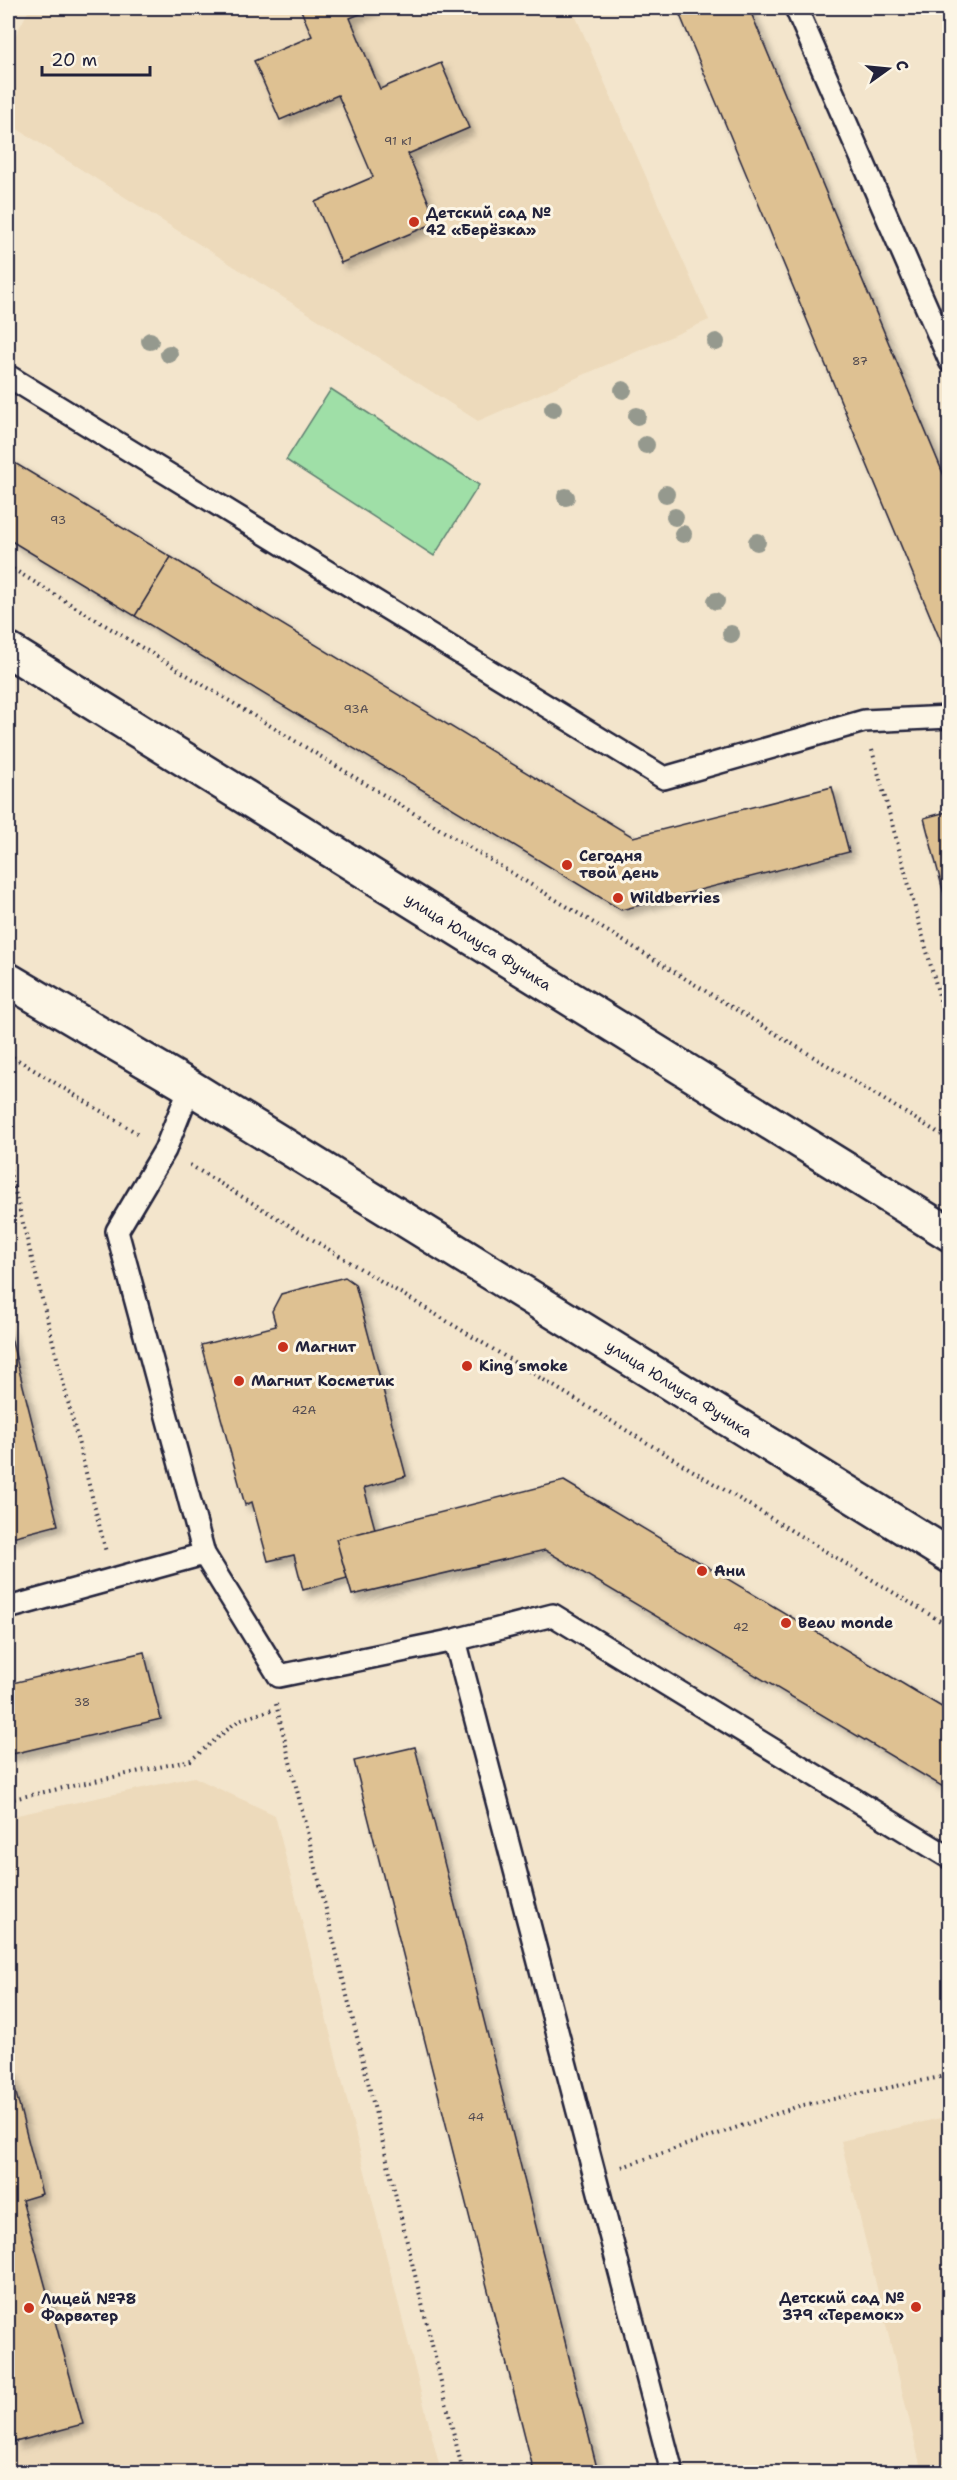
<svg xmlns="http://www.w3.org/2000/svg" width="957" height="2480" font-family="'Shantell Sans',sans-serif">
<defs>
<filter id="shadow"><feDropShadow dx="5.5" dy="5.5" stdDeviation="3" flood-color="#0004"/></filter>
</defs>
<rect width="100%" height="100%" fill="#f3e5cc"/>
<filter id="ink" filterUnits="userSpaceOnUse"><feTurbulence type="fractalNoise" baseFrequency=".0167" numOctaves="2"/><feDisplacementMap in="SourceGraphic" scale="12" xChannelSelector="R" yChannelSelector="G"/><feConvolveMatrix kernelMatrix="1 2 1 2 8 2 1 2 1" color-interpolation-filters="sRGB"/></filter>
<g filter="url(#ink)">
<!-- built -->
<path fill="#eddabb" d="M30,8H572L709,320L478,421L8,123V49Z
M194,1777L275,1815L441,2472H8V1817Z
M949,2116V2472H922L841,2141Z"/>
<!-- pitch -->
<path fill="#9fdfa7" stroke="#608071" stroke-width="1.5" d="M331,389L479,485L434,556L286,460Z"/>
<!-- building -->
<path fill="#dec192" stroke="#22223b" stroke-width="1.5" filter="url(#shadow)" d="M300,8H375L350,18L380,89L441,63L469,128L408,154L437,222L341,263L315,202L373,177L338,95L280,120L254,61L312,36Z
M677,8H749L950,490V647L944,649Z
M8,459L171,557L135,616L8,539Z
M171,557L633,837L832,787L849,852L621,910L135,616Z
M950,811V897L945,898L924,818Z
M345,1277L355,1284L406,1476L364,1488L375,1529L336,1539L347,1578L303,1590L294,1555L268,1561L252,1502L245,1505L201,1345L276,1326L272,1311L281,1294Z
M8,1326L58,1525L8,1538Z
M564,1481L950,1712V1791L545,1550L352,1595L336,1539Z
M144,1652L161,1719L8,1755V1684Z
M415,1747L598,2472H534L354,1761Z
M10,2070L42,2194L22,2200L83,2424L15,2442L8,2415V2071Z"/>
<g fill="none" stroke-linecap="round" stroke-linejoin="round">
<defs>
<path id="service" d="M796,8L950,361
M8,376L664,778L864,721L950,717
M190,1087L165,1150L117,1231L204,1554
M8,1608L204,1554L279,1676L455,1640L553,1615L950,1858
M455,1640L672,2472"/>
<path id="secondary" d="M8,650L950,1234
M8,980L190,1087L950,1556"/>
</defs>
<!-- service casing -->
<use href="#service" stroke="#22223b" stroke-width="26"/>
<!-- secondary casing -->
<use href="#secondary" stroke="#22223b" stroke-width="38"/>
<!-- path -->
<path stroke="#22223b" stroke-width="4" stroke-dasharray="1.5 4.5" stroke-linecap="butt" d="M8,566L950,1140
M872,750L950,1036
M8,1054L140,1135
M8,1164L106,1552
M190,1165L950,1627
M276,1704L463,2472
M8,1800L191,1760L239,1720L275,1709
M622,2167L799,2106L950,2075"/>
<!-- service -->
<use href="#service" stroke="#fcf5e5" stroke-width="21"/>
<!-- secondary -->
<use href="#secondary" stroke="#fcf5e5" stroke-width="33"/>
</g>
<!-- trees -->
<g fill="#95998e">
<circle cx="150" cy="341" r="9"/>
<circle cx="716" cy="342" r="9"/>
<circle cx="169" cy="354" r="9"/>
<circle cx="623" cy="390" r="9"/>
<circle cx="553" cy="409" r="9"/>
<circle cx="637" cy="416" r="9"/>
<circle cx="646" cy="445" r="9"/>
<circle cx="666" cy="494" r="9"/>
<circle cx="566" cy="497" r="9"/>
<circle cx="675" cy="517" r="9"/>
<circle cx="683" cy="534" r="9"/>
<circle cx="757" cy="542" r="9"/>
<circle cx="716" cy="601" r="9"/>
<circle cx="731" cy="634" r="9"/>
</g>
</g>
<!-- markers -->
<g fill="#c8321e" stroke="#fcf5e5" stroke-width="2">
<circle cx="414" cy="222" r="6"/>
<circle cx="567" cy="865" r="6"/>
<circle cx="618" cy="898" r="6"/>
<circle cx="283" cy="1347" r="6"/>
<circle cx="467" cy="1366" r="6"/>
<circle cx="239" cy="1381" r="6"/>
<circle cx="702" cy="1571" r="6"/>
<circle cx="786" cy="1623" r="6"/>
<circle cx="916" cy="2307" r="6"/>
<circle cx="29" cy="2308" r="6"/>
</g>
<g text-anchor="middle" stroke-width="6" stroke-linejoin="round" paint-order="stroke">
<!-- number labels -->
<g font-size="12" fill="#514a51">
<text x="398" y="145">91 к1</text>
<text x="860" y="365">87</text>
<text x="58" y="524">93</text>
<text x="356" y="713">93А</text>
<text x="304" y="1414">42А</text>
<text x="741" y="1631">42</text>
<text x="82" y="1706">38</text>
<text x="476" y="2121">44</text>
</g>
<!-- poi labels -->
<g font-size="15" font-weight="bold" fill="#22223b" stroke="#fcf5e5" text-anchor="start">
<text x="426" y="218">Детский сад №<tspan x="426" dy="17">42 «Берёзка»</tspan></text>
<text x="579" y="861">Сегодня<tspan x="579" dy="17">твой день</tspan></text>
<text x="630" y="903">Wildberries</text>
<text x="295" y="1352">Магнит</text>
<text x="479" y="1371">King smoke</text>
<text x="251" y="1386">Магнит Косметик</text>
<text x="714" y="1576">Ани</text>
<text x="798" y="1628">Beau monde</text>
<text x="904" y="2303" text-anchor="end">Детский сад №<tspan x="904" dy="17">379 «Теремок»</tspan></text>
<text x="41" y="2304">Лицей №78<tspan x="41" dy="17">Фарватер</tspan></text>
</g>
<!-- street labels -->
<g font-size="15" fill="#22223b" stroke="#fcf5e5">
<text transform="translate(478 942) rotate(32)" y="5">улица Юлиуса Фучика</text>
<text transform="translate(679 1389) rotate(32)" y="5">улица Юлиуса Фучика</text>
</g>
</g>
<!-- margin -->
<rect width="957" height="2480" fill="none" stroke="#fcf5e5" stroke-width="30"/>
<rect x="15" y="15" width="927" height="2450" fill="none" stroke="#22223b" stroke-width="2" filter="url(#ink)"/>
<!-- north arrow -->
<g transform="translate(888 69) rotate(75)" stroke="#fcf5e5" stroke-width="4.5" paint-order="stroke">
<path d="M0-4.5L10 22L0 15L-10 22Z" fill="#22223b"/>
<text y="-9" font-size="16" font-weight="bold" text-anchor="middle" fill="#22223b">С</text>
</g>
<!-- scale -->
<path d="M42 66v9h108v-9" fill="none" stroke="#22223b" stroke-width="3"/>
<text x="51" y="66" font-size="18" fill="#22223b" stroke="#fcf5e5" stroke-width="4.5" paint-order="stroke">20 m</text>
</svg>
